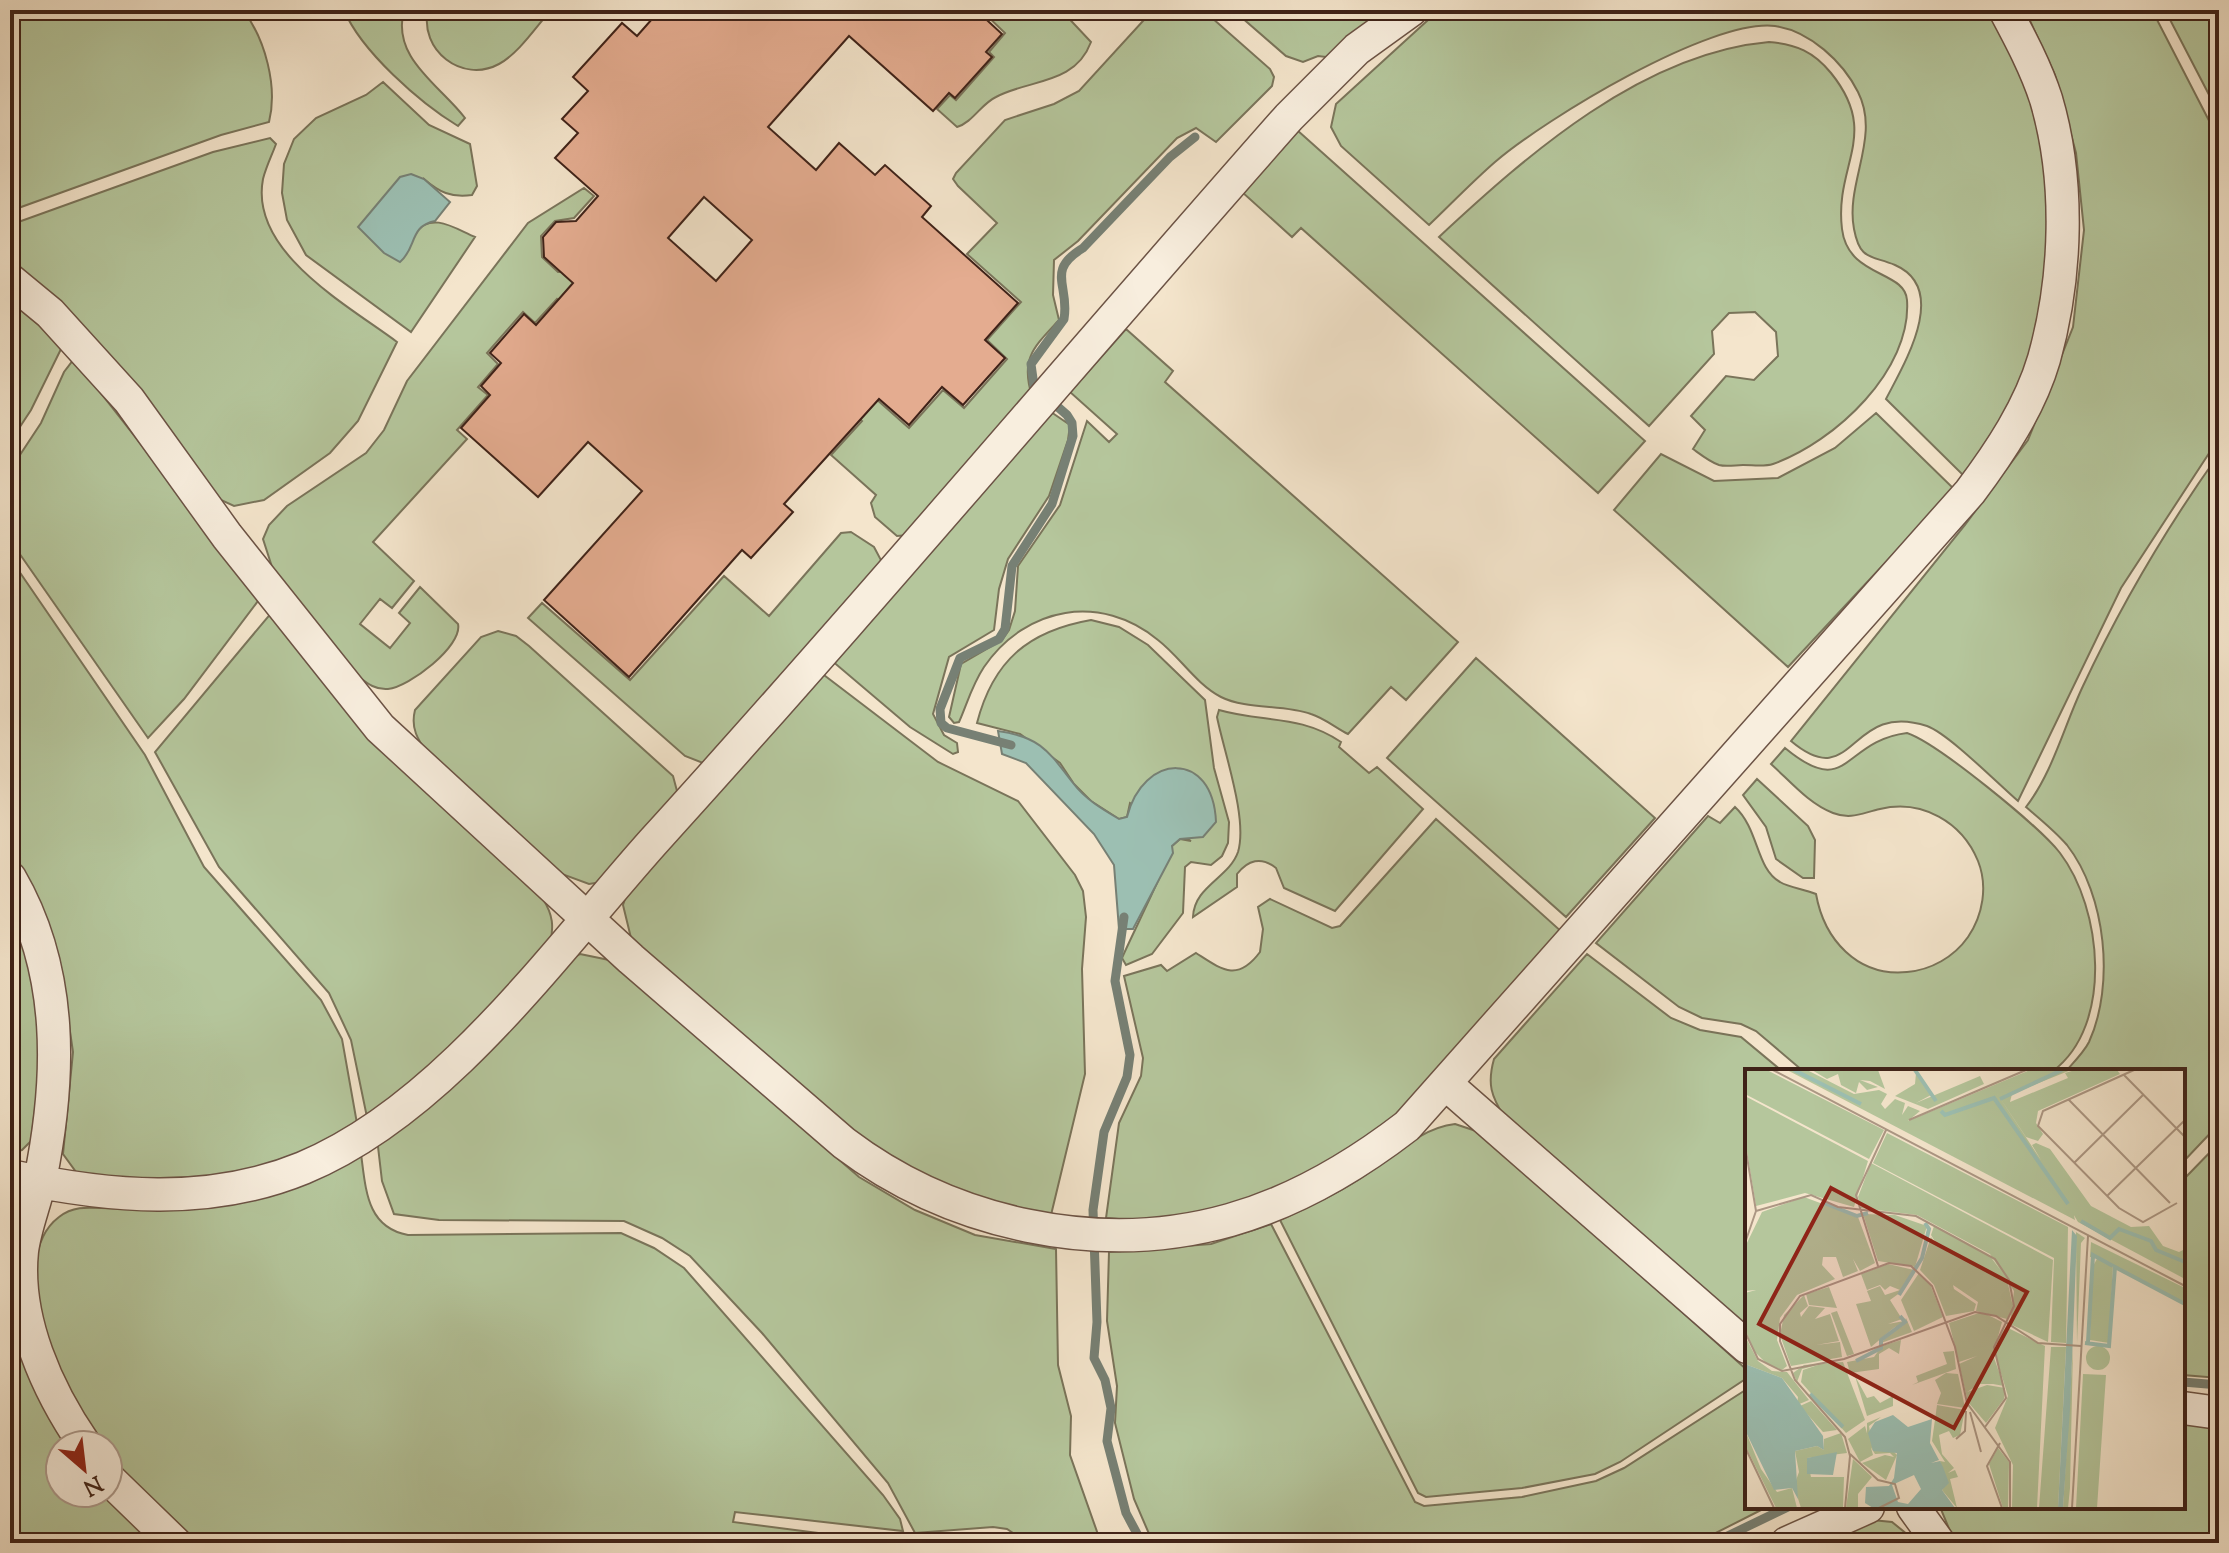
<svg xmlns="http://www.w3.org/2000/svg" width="2229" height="1553" font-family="'Sorts Mill Goudy',serif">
<rect width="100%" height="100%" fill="#f4e5cc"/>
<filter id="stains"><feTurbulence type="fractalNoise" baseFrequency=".0025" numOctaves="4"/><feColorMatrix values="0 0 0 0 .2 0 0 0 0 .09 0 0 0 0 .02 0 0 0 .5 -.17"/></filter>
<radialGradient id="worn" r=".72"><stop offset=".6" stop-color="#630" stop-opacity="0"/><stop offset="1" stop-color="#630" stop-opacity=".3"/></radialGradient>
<!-- green -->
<path fill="#b5c69c" stroke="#7a745a" stroke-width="2" d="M10,10H243C265,39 278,86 269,122L221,135L10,211Z
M344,10H404C391,58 440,85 465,118L458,126C420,103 361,51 344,10Z
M428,10H551C535,28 519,53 499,64C462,84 419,50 428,10Z
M981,10H1061L1091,42C1075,85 1030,79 996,97C981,104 973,122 957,127L937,109L950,95L956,100L994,57L989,52L1005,33Z
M1153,10H1203L1270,69L1274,77L1272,86L1216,142L1196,128L1177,138L1078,241L1054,260L1053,295L1059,320C1034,347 1020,358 1032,396L909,535L897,536L875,517L871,503L876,495L831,455L862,421L840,401L857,382L909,428L943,390L964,408L1007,359L987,340L1021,302L967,254L997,223L958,186L953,179L956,173L1005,120L1054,104L1079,91Z
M1233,10H1393L1326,57L1318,56L1303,62L1286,56Z
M1439,10H1990C2004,39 2021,69 2032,99C2060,175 2052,321 2018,394C2005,423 1981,450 1964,476L1886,399C1904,364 1950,289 1895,265C1871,255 1860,261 1854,229C1845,183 1881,137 1858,92C1843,62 1810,31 1775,26C1711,18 1545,119 1495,162C1472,182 1451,204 1429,225L1341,146L1331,127L1336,104Z
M2025,10H2152L2219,140V438L2121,588L2018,801C1998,784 1949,734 1927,726C1848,700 1855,795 1791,741L1965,525L2028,440L2073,327L2084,230L2076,153L2055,75Z
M2165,10H2219V114Z
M1769,42C1796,44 1814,52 1831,73C1881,135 1834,164 1842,229C1848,278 1905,270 1907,300C1912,370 1835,442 1773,464C1764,467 1753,465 1743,465C1736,465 1726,467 1719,465C1710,462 1700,454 1693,449L1705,430L1691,416L1726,376L1754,380L1778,356L1776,332L1755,312L1729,313L1712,331L1714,354L1649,426L1439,237C1528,154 1643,53 1769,42Z
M383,82L429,125L470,144L477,186L472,195C451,198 439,192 424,179L415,232C433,212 454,228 475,237L411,332L306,255L287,220L282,193L284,164L294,139L316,118L366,95Z
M1297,130L1645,441L1598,493L1301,228L1292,237L1242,192Z
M270,138L276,144C272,155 266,167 263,179C249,252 349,306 397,342L358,421L330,453L264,500L234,506L221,500L184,452L26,278L10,252V225L213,152Z
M584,188L594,196L574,218L555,221L541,236L542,257L558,272L578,271L567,308L557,299L535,323L523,312L487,353L498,364L478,387L488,395L457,430L467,439L373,542L414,581L392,608L380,599L360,624L390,648L410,623L399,613L420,587L458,624C463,646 409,687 388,689C376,690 368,684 359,677L273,570L263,539L269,525L287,506L366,453L384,430L407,381L528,223Z
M10,301L63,345L31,410L10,442Z
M1126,329L1173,371L1165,382L1458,642L1406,700L1391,687L1348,734C1336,728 1324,718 1311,714C1283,704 1247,710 1221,697C1196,684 1180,657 1158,640C1101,593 1026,606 984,667C972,685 967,704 959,722L954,723L949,717L961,664L1002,640L1009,630L1015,611L1018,566L1060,505L1087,421L1109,442L1117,434L1070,392Z
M74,359L261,597L184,699L148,738L10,540V470L41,423L64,372Z
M1051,412L1070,425L1068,440L1049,496L1008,559L999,589L994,630L949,657L933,714L944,735L957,743L958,752L953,754L910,727L831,660Z
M1876,413L1954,489L1788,667L1614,510L1661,454L1714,481L1778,478L1835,448Z
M2219,454V1124L2183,1162V1071H2066C2074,1062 2084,1052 2089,1042C2115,985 2106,895 2067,845C2055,831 2040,819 2026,807C2053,772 2064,726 2083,686C2121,605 2167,527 2219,454Z
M851,532L874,547L882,562L703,763L685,756L528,618L542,603L630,680L724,576L769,616L841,533Z
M10,558L145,755L204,867L321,1000L342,1039L358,1129L304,1161L159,1189L79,1176L63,1154L73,1052L64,990L41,917L10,858Z
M272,612L372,739L543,899C553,915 554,926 550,945L459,1049L368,1122L351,1040L329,993L219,867L155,752Z
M1091,620L1119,627L1148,645L1205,700L1214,768L1229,822L1228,843L1222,856L1211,865L1191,862L1185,867L1183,913L1152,954L1126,965L1122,958C1129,941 1173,853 1172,846L1180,839L1191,841L1130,803L1127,817L1119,819L1091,801L1074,784L1060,763L1020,734L977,723C993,661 1028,631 1091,620Z
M498,631L516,636L529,646L673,776L677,791L673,808L608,881L589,884L559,873L430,757C419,741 410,730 415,710L481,637Z
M1476,658L1655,818L1566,917L1387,758Z
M820,672L938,762L1018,801L1075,875L1083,891L1086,917L1082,969L1085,1074L1051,1215C987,1203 923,1180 867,1145L631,938L623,905L629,887Z
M1219,710C1264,723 1299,714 1341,742L1339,747L1369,773L1377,767L1423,809L1335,911L1284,888L1276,868C1261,856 1248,860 1237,874V887L1193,917C1194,886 1229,878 1238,852C1248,819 1224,752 1217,717Z
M1907,733C1937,743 2039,826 2060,853C2102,908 2114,1025 2053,1071H1803L1756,1031L1741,1024L1702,1018L1679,1007L1596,943L1708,816L1720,823L1735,807C1759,829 1756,869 1780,882C1790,888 1805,889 1816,894C1824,939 1857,977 1907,972C1931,970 1954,957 1968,937C1983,915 1988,886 1978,861C1962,822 1922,799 1880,809C1862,813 1851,820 1833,813C1809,804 1790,781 1771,764L1785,748C1849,801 1842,741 1907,733Z
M1757,779L1808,826L1815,840L1814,878H1803L1776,859L1766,827L1743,795Z
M1436,819L1563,933L1439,1074L1362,1147L1260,1197L1154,1222L1106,1218L1119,1123L1141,1076L1143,1058L1124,976L1161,965L1167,971L1196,953C1221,969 1237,983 1260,952L1263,929L1258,907L1270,899L1332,928L1340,926Z
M10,908L28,947L46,1020L31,1141L22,1150L10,1153Z
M580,954L609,960L859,1177L915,1210L975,1235L1056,1249L1058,1365L1071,1416L1070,1455L1101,1543H1028L1007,1529L993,1527L915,1533L888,1483L762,1333L690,1256L662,1238L624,1221L439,1220L394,1214L382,1181L377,1138L560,964Z
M1587,954L1671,1018L1700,1030L1741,1037L1782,1071H1747V1331L1505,1118C1491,1096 1487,1084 1494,1059Z
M1455,1124L1482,1133L1747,1370V1378L1620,1462L1595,1474L1522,1488L1426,1497L1418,1493L1280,1220C1307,1208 1333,1196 1358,1180C1389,1161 1418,1128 1455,1124Z
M2219,1143V1378L2183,1375V1180Z
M360,1147C366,1185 364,1227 408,1235L621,1233L654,1248L684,1268L883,1495L900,1519L903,1531L735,1512L733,1522L896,1543H199L116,1465L108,1454V1445H101C67,1400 0,1262 59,1217C79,1201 101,1211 124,1208C149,1204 175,1195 200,1188C254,1175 307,1161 360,1147Z
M10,1214L72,1445H60V1493H107L155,1543H10Z
M1271,1224L1415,1502L1424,1506L1522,1497L1596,1481L1624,1468L1747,1389V1507H1767L1696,1543H1153L1134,1499L1115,1423L1117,1386L1107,1321L1109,1252L1211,1244Z
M2183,1422L2219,1425V1543H1955L1940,1507H2183Z
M1872,1520L1892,1522L1918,1543H1813Z"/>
<!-- water -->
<path fill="#9cbfb2" stroke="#778074" stroke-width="2" d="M411,174L424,179L450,202L435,221C409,226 417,248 400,262L384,253L358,227L400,177Z
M998,731C1041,737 1049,752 1073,783C1085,799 1102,809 1119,819L1127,817C1143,753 1213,749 1216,822L1203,837L1180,839L1172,846L1173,853L1133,929H1119L1114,865L1094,834L1026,763L1002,754Z"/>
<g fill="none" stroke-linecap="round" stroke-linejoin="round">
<!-- stream -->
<path stroke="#778074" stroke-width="9" d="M1011,745L947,728L941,723L940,709L960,658L999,639L1005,629L1012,566L1052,504L1073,436L1072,423L1067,415L1034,386L1031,364L1064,319C1070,285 1045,271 1083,248L1170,157L1195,137
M1124,917L1115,981L1130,1055L1127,1077L1104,1132L1093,1210L1097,1322L1094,1358L1105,1380L1111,1408L1107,1441L1126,1513L1142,1543
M2183,1382L2219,1385
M1713,1543L1788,1507"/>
</g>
<!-- building -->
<path fill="#e4ac90" stroke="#3f2218" stroke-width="2" fill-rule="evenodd" d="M660,10H976L1002,34L986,52L992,57L955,98L949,93L933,111L849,36L768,127L816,170L839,143L875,175L885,165L931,206L922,217L1018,303L985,340L1005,358L963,405L942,387L909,425L879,399L784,504L793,512L751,558L742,550L629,677L544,600L642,491L588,442L538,497L461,428L490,395L481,386L501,363L490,353L524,314L536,325L573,283L544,257L543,237L556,222L576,221L598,196L555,158L578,133L562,119L588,91L573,77L622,23L637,36ZM704,197L752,240L716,281L668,238Z"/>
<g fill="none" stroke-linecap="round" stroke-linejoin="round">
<defs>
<path id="street" d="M10,280L50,313L129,400L227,536L380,728L631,959L844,1143C951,1224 1099,1257 1230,1220C1294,1202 1355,1166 1407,1126L1970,492C2000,452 2030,407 2044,359C2067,277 2070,180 2046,99C2036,68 2020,38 2005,10
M10,878C64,971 61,1078 40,1180C35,1204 25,1227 22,1251C15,1319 47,1390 85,1445
M1446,1084L1747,1347
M10,1176C108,1197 208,1207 303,1168C443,1110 554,953 653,842C869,604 1076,358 1289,117L1357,49L1411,10
M2183,1408L2219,1413
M108,1478L175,1543
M1913,1507L1939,1543
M1787,1543L1868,1507"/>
</defs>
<!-- street casing -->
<use href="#street" stroke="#6c5345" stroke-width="35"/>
<!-- street -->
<use href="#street" stroke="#f8eede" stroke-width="32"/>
</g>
<!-- overview -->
<g transform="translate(1745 1069)">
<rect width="440" height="440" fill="#f4e5cc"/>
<path d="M2,1H22L139,61L124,90L0,25ZM42,1H62L109,25L134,21L142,25L136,35L140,40L150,30L160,34L157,46L163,37L175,42L163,52L285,1H326L267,25L265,33L323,9L320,4L330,1H372L375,5L293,42L291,54L298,65L293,72L281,68L249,20L327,138L330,151ZM67,1H133L140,20L125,12L115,11L133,18L122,21L114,13L111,24L96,16L93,5L82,10ZM171,4L186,26L171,34L235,7L239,15L183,40L150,27L170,15ZM0,27L123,92L109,138L60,124L11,137L0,70ZM142,64L323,158L321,274L306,273L309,189L128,94ZM291,74L305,80L346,137L386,158L404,157L418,177L434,183L440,180V210L333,153L287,76ZM126,94L308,191L303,273L265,255L269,222L245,185L172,146L116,139L113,128ZM59,128L113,148L130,194L115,202L108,190L113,202L98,208L91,188H78L77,196L90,210L52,226L35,249L32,271L42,297L37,301L23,296L9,282L0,260V224L11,221L0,222V178L17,143ZM118,145L150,146L182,157L170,198L133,192ZM189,157L245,187L262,210L268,238L262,250L231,242L233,233L208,216L201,188L209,220L231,235L229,242L201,247L189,216L175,201L186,168L194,179L186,166ZM331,163L340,169L336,174L332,275ZM346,173L440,219V234L368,196L364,274L345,271L347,199L353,188H345ZM143,195L169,201L156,223L145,231L157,250L143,255L159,252L157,258L161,249L167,263L136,274L151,257L126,278L111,235L126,232L122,222L135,217L140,226L155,221L145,217L140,221L135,216L122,221L116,205ZM174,204L185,215L198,248L169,262L156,231ZM84,218L92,239L64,236L61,225ZM59,226L63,237L55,244L56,248L64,237L80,239L70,250L85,245L94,272L71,276L95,273L97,288L46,297L35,266L39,246ZM92,242L109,285L102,287L86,244ZM237,243L257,253L248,286L259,317L248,315H235L222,323L242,316L260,319L259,330L241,354L223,333L214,295L232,287L214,293L204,254ZM261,258L300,277L292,439H267L268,396L250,359L263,327L251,288L252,271ZM0,267L13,292L27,302L42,303L64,331L52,336L53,328L37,309L0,295ZM156,271L154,285L144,279L134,285V300L105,304L102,293L129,288L137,277ZM341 289a12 12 0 1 1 24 0a12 12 0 1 1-24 0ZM306,278H321L313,439H294ZM328,278L325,419L323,439H318ZM209,282L211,300L167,316L173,313L171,307L202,295L198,283ZM98,293L120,351L101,364L56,313L58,301L73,296L57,300L52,313L48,304L59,296ZM201,304L213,305L220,339L192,335L196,324L190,311ZM338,305L361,306L352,439H331ZM110,307L122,329L129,327L135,334L148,327V337L122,347ZM66,332L92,361L78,363L55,337ZM192,336L220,341L215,366L208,369L204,362L194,366L197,385L209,399L203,404L210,401L213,408L205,410L212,439L197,421L201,415L195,392L200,393L187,372ZM136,348L124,357L128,381L148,382L152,386L141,411L117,394L140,386L149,388L145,384L130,385L122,372V354ZM120,357L128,386L115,393L103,370ZM0,361L16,400L32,423L47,419L52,439H31L0,376ZM96,364L102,384L62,389L66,408H99L98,439H56L49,417L54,403L50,382L72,377L79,381V370ZM253,379L264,393L263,439H258L244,395ZM108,390L127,408L113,425V439H101Z" fill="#b5c69c"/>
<path d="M327,161L332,167L325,340L318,439H313ZM0,295L37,309L78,367L79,381L72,377L50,382L53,430L47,419L29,421L0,361ZM148,346L163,358L187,350L185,374L194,391L186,394L195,392L198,398L204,414L197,421L210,439H128L120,434L121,418L144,417L149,409L152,384L128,382L123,364L130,353ZM169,406L176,420L163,435L153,433L147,416ZM92,383L88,406L62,405V389Z" fill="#9cbfb2" fill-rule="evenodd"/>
<path fill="none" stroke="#9cbfb2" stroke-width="4" d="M49,1L116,35M170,1L191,32M255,30L317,1M196,42L200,46L249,29L323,135M79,134L112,147L123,144M336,152L365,169L374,160L406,172L411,181L440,193M154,226L177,189L184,160L180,154M343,273L348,186L368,197M340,274L364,277L370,198L440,235M111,292L136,279V271L160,253L155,247M65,325L98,358"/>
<path fill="none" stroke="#ac9784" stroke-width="2" d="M28,1L440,217M389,1L298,42L293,57L374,139L398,153L432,134M379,6L440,68M324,31L425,134M164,51L281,1M0,76L11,142L0,174M329,94L398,26M362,127L440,51M11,142L66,126L93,138L171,147L250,190L264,211L269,237L249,278L261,329L240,358M133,197L111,126L141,61M0,263L13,290L37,302L99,290L230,243L251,247L293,274L336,277M225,343L236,383M211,370L220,362L221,342M255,374L242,397L257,439M0,378L29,439M105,385L133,411L150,415L154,429L134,439M100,439L105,387L100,368L50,311L35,272V255L55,227L144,194L166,197L187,217L210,278L222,334L265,393V439M327,439L343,167"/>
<path fill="#8f2418" fill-opacity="0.15" stroke="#8f2418" stroke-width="4" d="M86,119L282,223L209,359L14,255Z"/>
<rect width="440" height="440" fill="none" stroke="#3f2218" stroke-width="4"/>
</g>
<!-- margin -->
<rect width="2229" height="1553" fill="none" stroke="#f4e5cc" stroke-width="40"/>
<rect x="12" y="12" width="2205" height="1529" fill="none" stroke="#3f2218" stroke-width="4"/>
<rect x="20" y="20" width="2189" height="1513" fill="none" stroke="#3f2218" stroke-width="2"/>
<!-- north arrow -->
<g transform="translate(84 1469) rotate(152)"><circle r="38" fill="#f8eede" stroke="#ae9c8f" stroke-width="2"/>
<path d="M0-6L14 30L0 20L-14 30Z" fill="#8f2418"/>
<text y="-12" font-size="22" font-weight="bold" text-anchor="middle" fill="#3f2218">N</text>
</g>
<rect width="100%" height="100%" filter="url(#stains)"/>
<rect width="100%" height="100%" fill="url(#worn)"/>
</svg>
